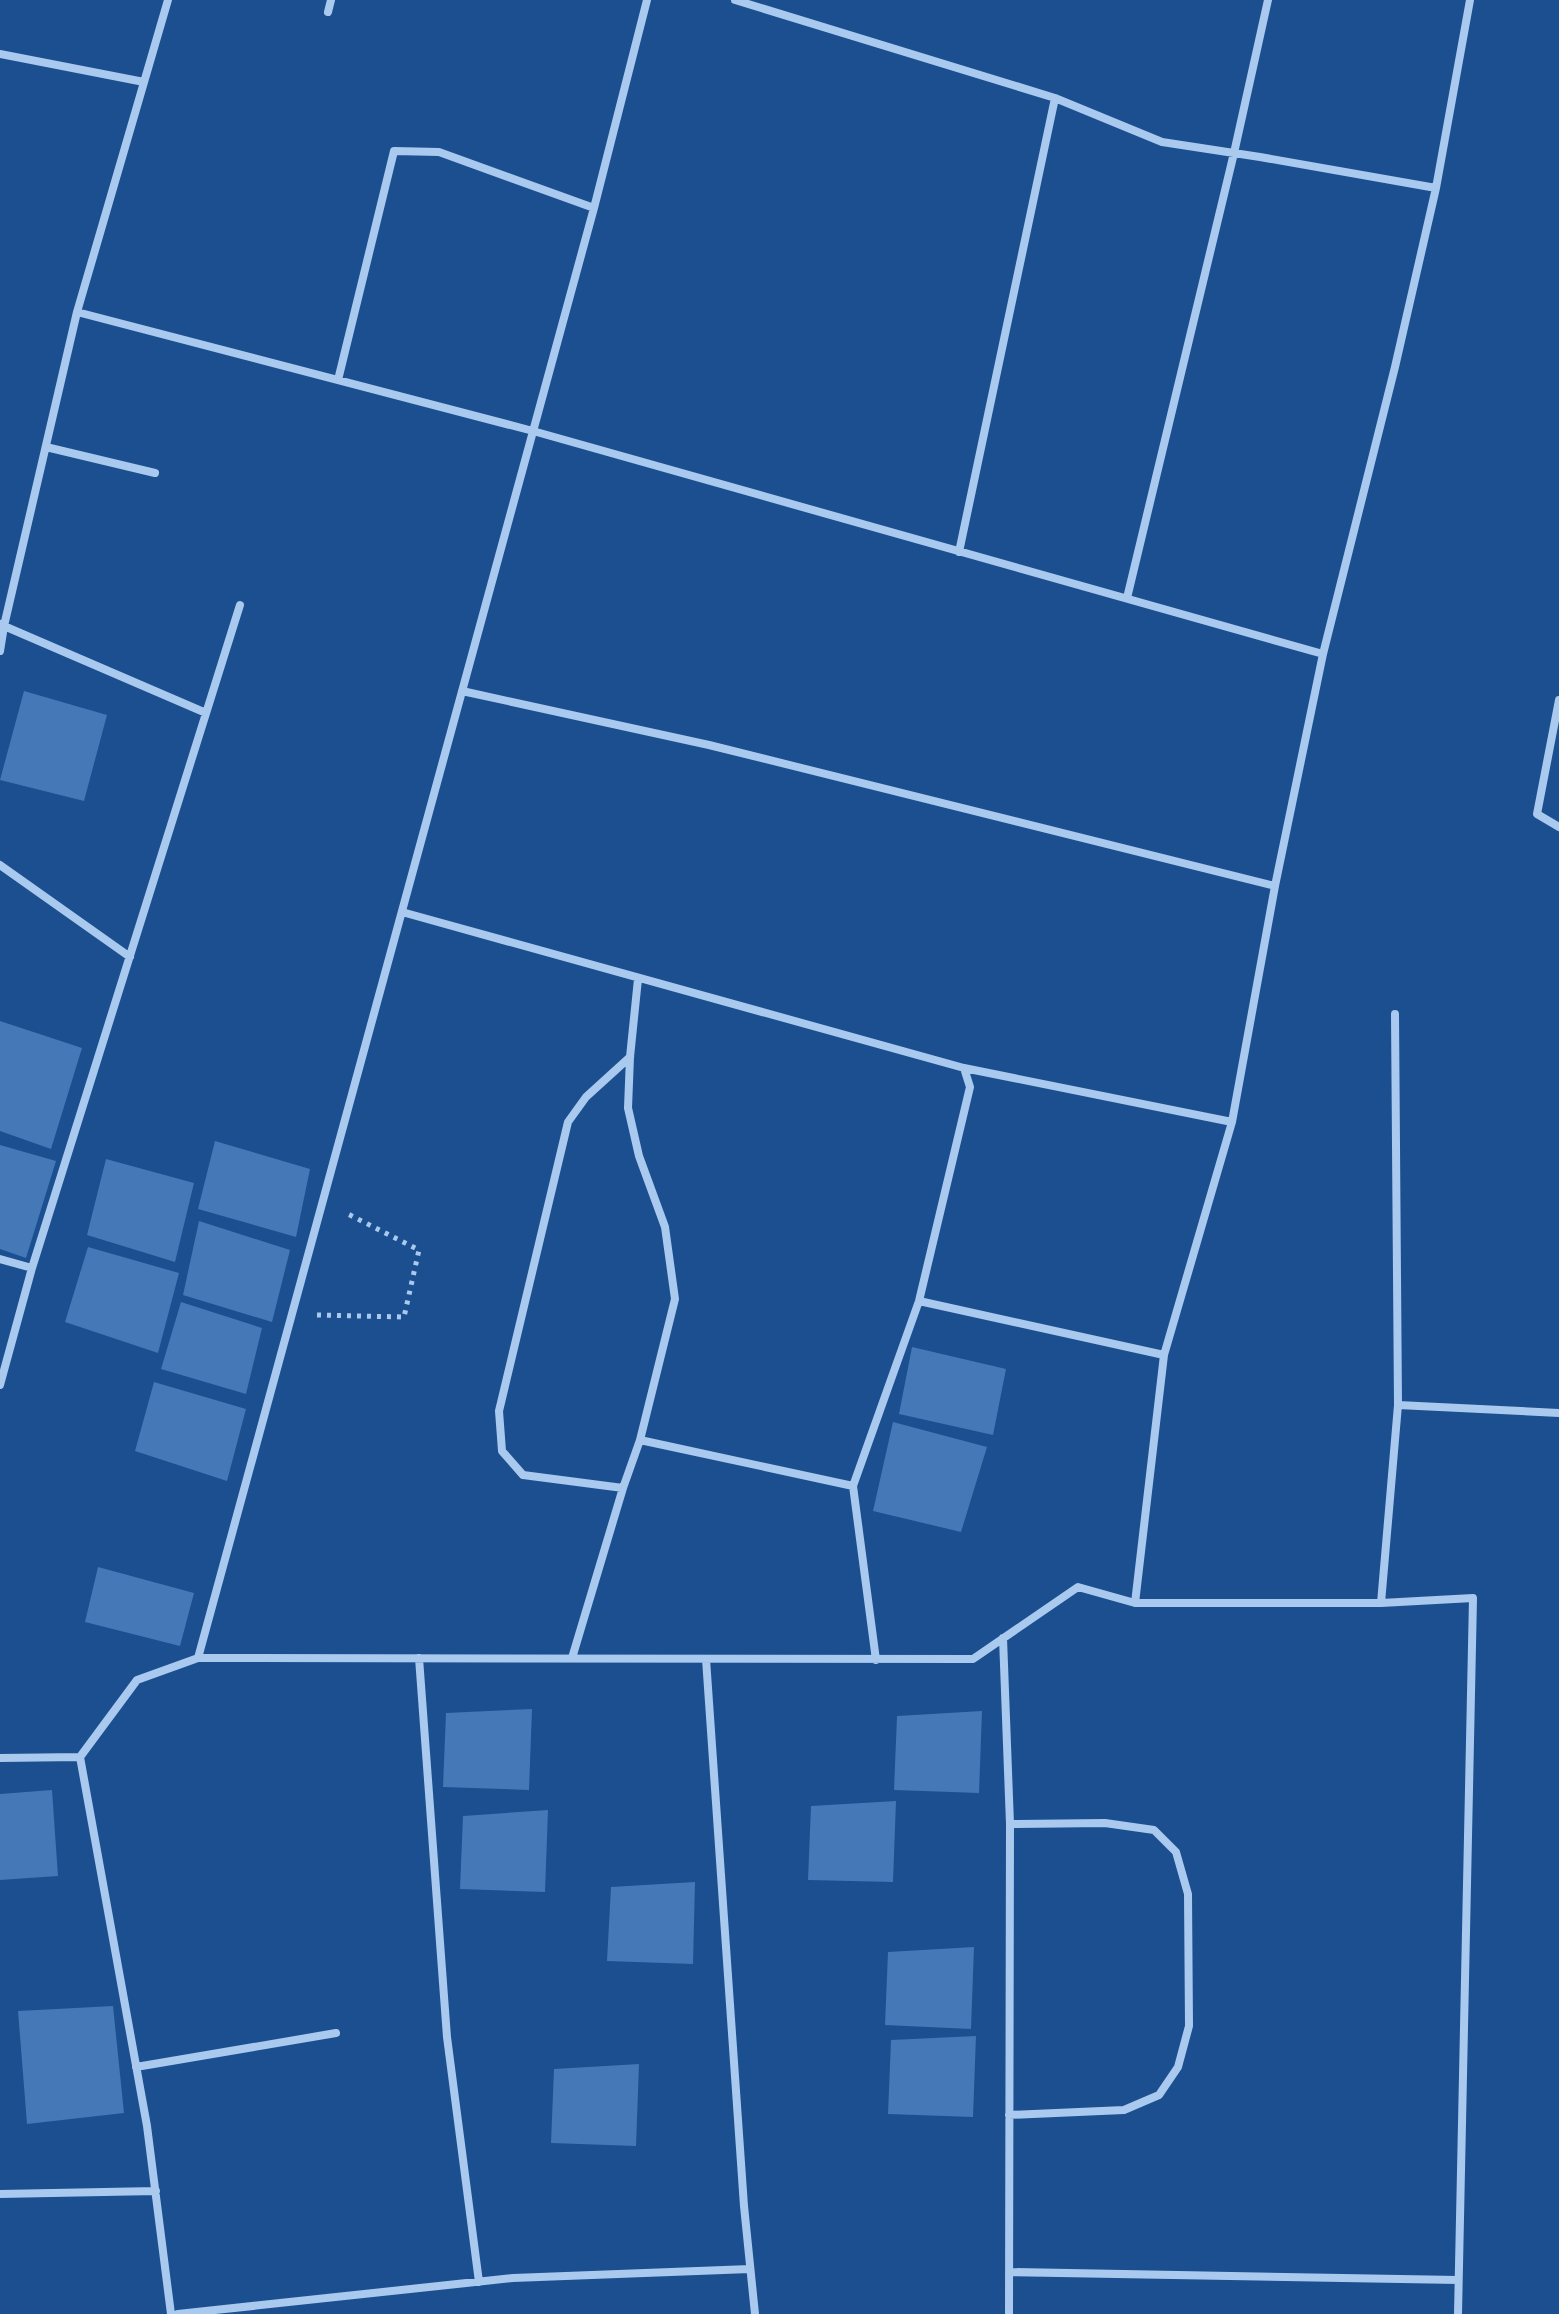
<svg xmlns="http://www.w3.org/2000/svg" width="1559" height="2314" font-family="Helvetica,sans-serif">
<rect width="100%" height="100%" fill="#1b4f8f"/>
<!-- building -->
<path fill="#4478b7" d="M24,691L107,715L84,801L0,780Z
M0,1021L82,1048L51,1149L0,1131Z
M215,1141L310,1169L296,1237L198,1209Z
M0,1145L56,1161L26,1258L0,1249Z
M106,1159L194,1183L175,1262L87,1235Z
M199,1221L290,1250L272,1322L183,1295Z
M88,1247L179,1273L158,1353L65,1322Z
M181,1302L262,1328L246,1394L161,1369Z
M912,1347L1006,1369L993,1435L899,1414Z
M154,1382L246,1409L227,1481L135,1451Z
M893,1422L987,1447L961,1532L873,1511Z
M98,1567L194,1593L180,1646L85,1622Z
M532,1709L529,1790L443,1787L446,1713Z
M982,1711L979,1793L894,1790L897,1716Z
M52,1790L58,1876L0,1880V1794Z
M896,1801L893,1882L808,1880L811,1806Z
M548,1810L545,1892L460,1889L463,1816Z
M695,1882L693,1964L607,1961L611,1887Z
M974,1947L971,2029L885,2025L888,1952Z
M113,2006L124,2113L27,2124L18,2011Z
M976,2036L973,2117L888,2114L891,2040Z
M639,2064L636,2146L551,2143L554,2069Z"/>
<g fill="none" stroke-linecap="round" stroke-linejoin="round">
<!-- path -->
<path stroke="#a9c9ee" stroke-width="5" stroke-dasharray="4 6" stroke-linecap="butt" d="M317,1315L404,1317L419,1250L346,1213"/>
<!-- street -->
<path stroke="#a9c9ee" stroke-width="8" d="M168,0L77,312L4,626L206,713
M735,0L1055,98L1162,142L1260,157L1436,188
M328,12L331,0
M0,54L144,82
M77,312L533,431L1323,654
M338,380L394,151L439,152L594,208
M46,447L155,473
M959,552L1055,98
M1127,598L1234,153L1268,0
M0,651L4,626L1,624
M462,691L709,745L1275,886
M1559,700L1537,814L1559,827
M0,865L130,957
M402,912L964,1068L970,1087L919,1301L853,1486
M638,979L630,1057L628,1108L639,1156L665,1227L675,1299L640,1440
M1395,1014L1398,1405
M964,1068L1232,1122
M0,1259L32,1268
M919,1301L1164,1355
M0,1385L32,1268L240,605
M623,1488L523,1475L502,1451L499,1411L568,1122L586,1097L630,1057
M1135,1603H1381L1398,1405L1559,1413
M1381,1603L1473,1598L1458,2314
M1003,1638L1010,1824L1009,2314
M198,1658L594,208L647,0
M419,1658L447,2037L479,2282
M572,1658L623,1488L640,1440L853,1486L876,1660
M706,1659L744,2206L755,2314
M0,1758L80,1757
M136,2067L336,2033
M1009,2115L1124,2110L1159,2095L1178,2067L1189,2026L1188,1894L1176,1852L1154,1830L1105,1823L1010,1824
M0,2194L156,2191
M1009,2272L1458,2280
M171,2314L147,2126L80,1757L137,1680L198,1658L973,1659L1078,1587L1135,1603L1164,1355L1232,1122L1275,886L1323,654L1395,367L1436,188L1470,0
M178,2314L513,2278L750,2269"/>
</g>
</svg>
